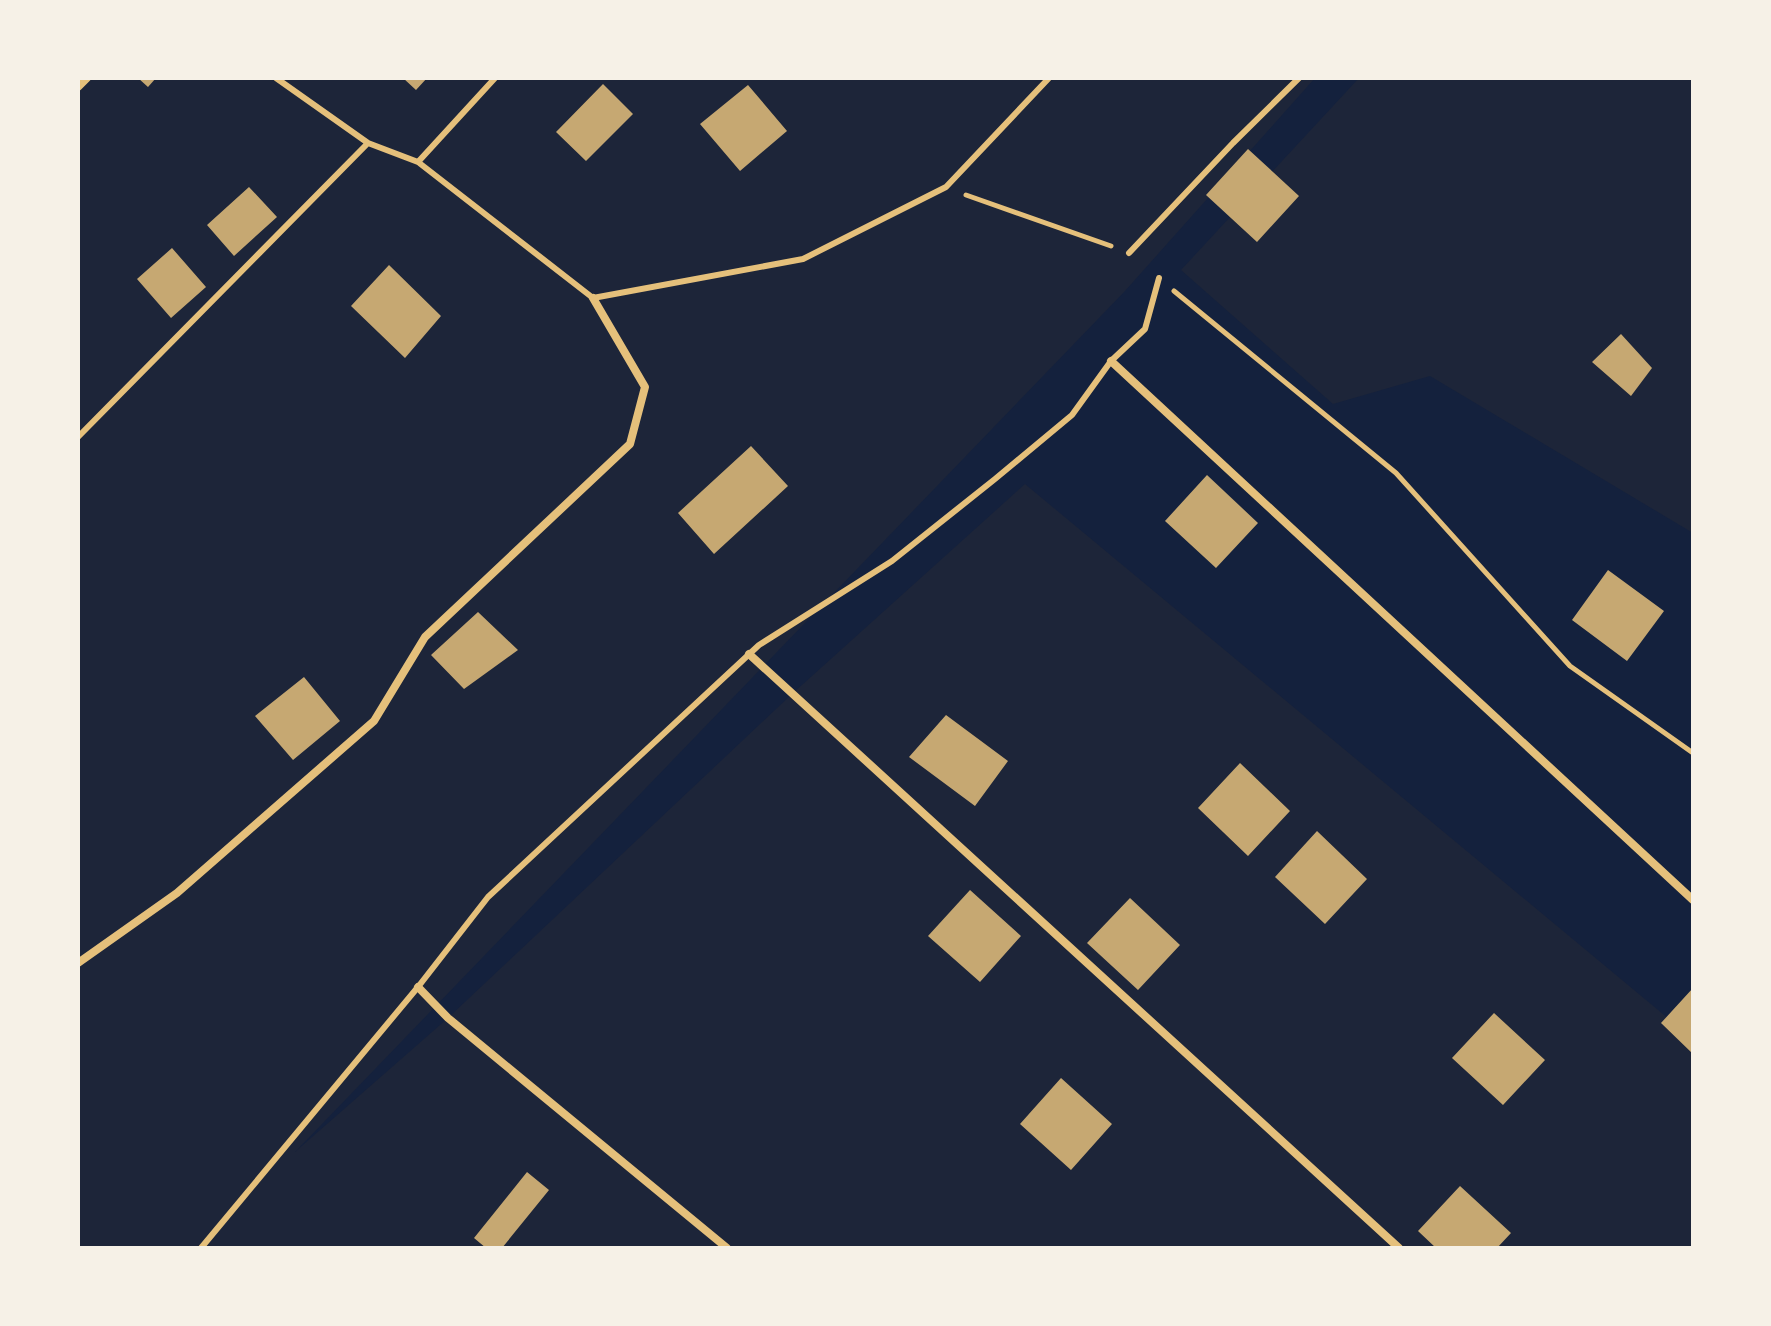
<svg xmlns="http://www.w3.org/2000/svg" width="1771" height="1326" font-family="'Nunito Sans',sans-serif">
<rect width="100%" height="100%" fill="#14213d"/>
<!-- green -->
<path fill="#1d2539" d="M78,78H1315L1125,291L295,1152L448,1018L792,694L1025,484L1693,1039V1248H78Z
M1359,78H1693V533L1430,376L1333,404L1181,270Z"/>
<!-- building -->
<path fill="#c6a872" d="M138,78H156L148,87Z
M403,78H427L416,90Z
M603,84L633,114L586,161L556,132Z
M748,85L787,131L740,171L700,124Z
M1248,149L1299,196L1257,242L1206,195Z
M249,187L277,217L234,256L207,225Z
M172,248L206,287L171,318L137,279Z
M389,265L441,316L405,358L351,306Z
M1621,334L1652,368L1631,396L1592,362Z
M751,446L788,486L714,554L678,513Z
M1207,475L1258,523L1216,568L1165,521Z
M1608,570L1664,611L1627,661L1572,620Z
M478,612L518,650L464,689L431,655Z
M304,677L340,721L293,760L255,716Z
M946,715L1008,761L975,806L909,757Z
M1240,763L1290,811L1248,856L1198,808Z
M1317,831L1367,879L1325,924L1275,877Z
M970,890L1021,936L980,982L928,936Z
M1130,898L1180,945L1138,990L1087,943Z
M1693,988V1054L1661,1023Z
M1494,1013L1545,1060L1503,1105L1452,1058Z
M1061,1078L1112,1124L1071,1170L1020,1124Z
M527,1172L549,1190L502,1248H486L474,1238Z
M1460,1186L1511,1233L1497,1248H1436L1418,1231Z"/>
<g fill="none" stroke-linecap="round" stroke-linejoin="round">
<!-- path -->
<path stroke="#e5c07b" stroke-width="5" d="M966,195L1111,246
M1174,291L1396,473L1570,666L1693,753"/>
<!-- service -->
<path stroke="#e5c07b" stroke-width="6" d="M276,78L368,143L418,162L593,298L803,259L946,187L1049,78
M418,162L495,78
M1129,253L1233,143L1299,78
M78,437L368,143
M201,1248L418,987L488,897L759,645L892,561L995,479L1072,415L1111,361L1145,329L1159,278"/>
<!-- minor -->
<path stroke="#e5c07b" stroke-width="8" d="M78,87L87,78
M1111,361L1693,900
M749,654L1399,1248
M78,963L177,893L374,721L425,637L630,444L645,387L593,298
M418,987L448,1018L727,1248"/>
</g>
<!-- border -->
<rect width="1771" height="1326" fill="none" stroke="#f6f1e7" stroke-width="160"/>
</svg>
